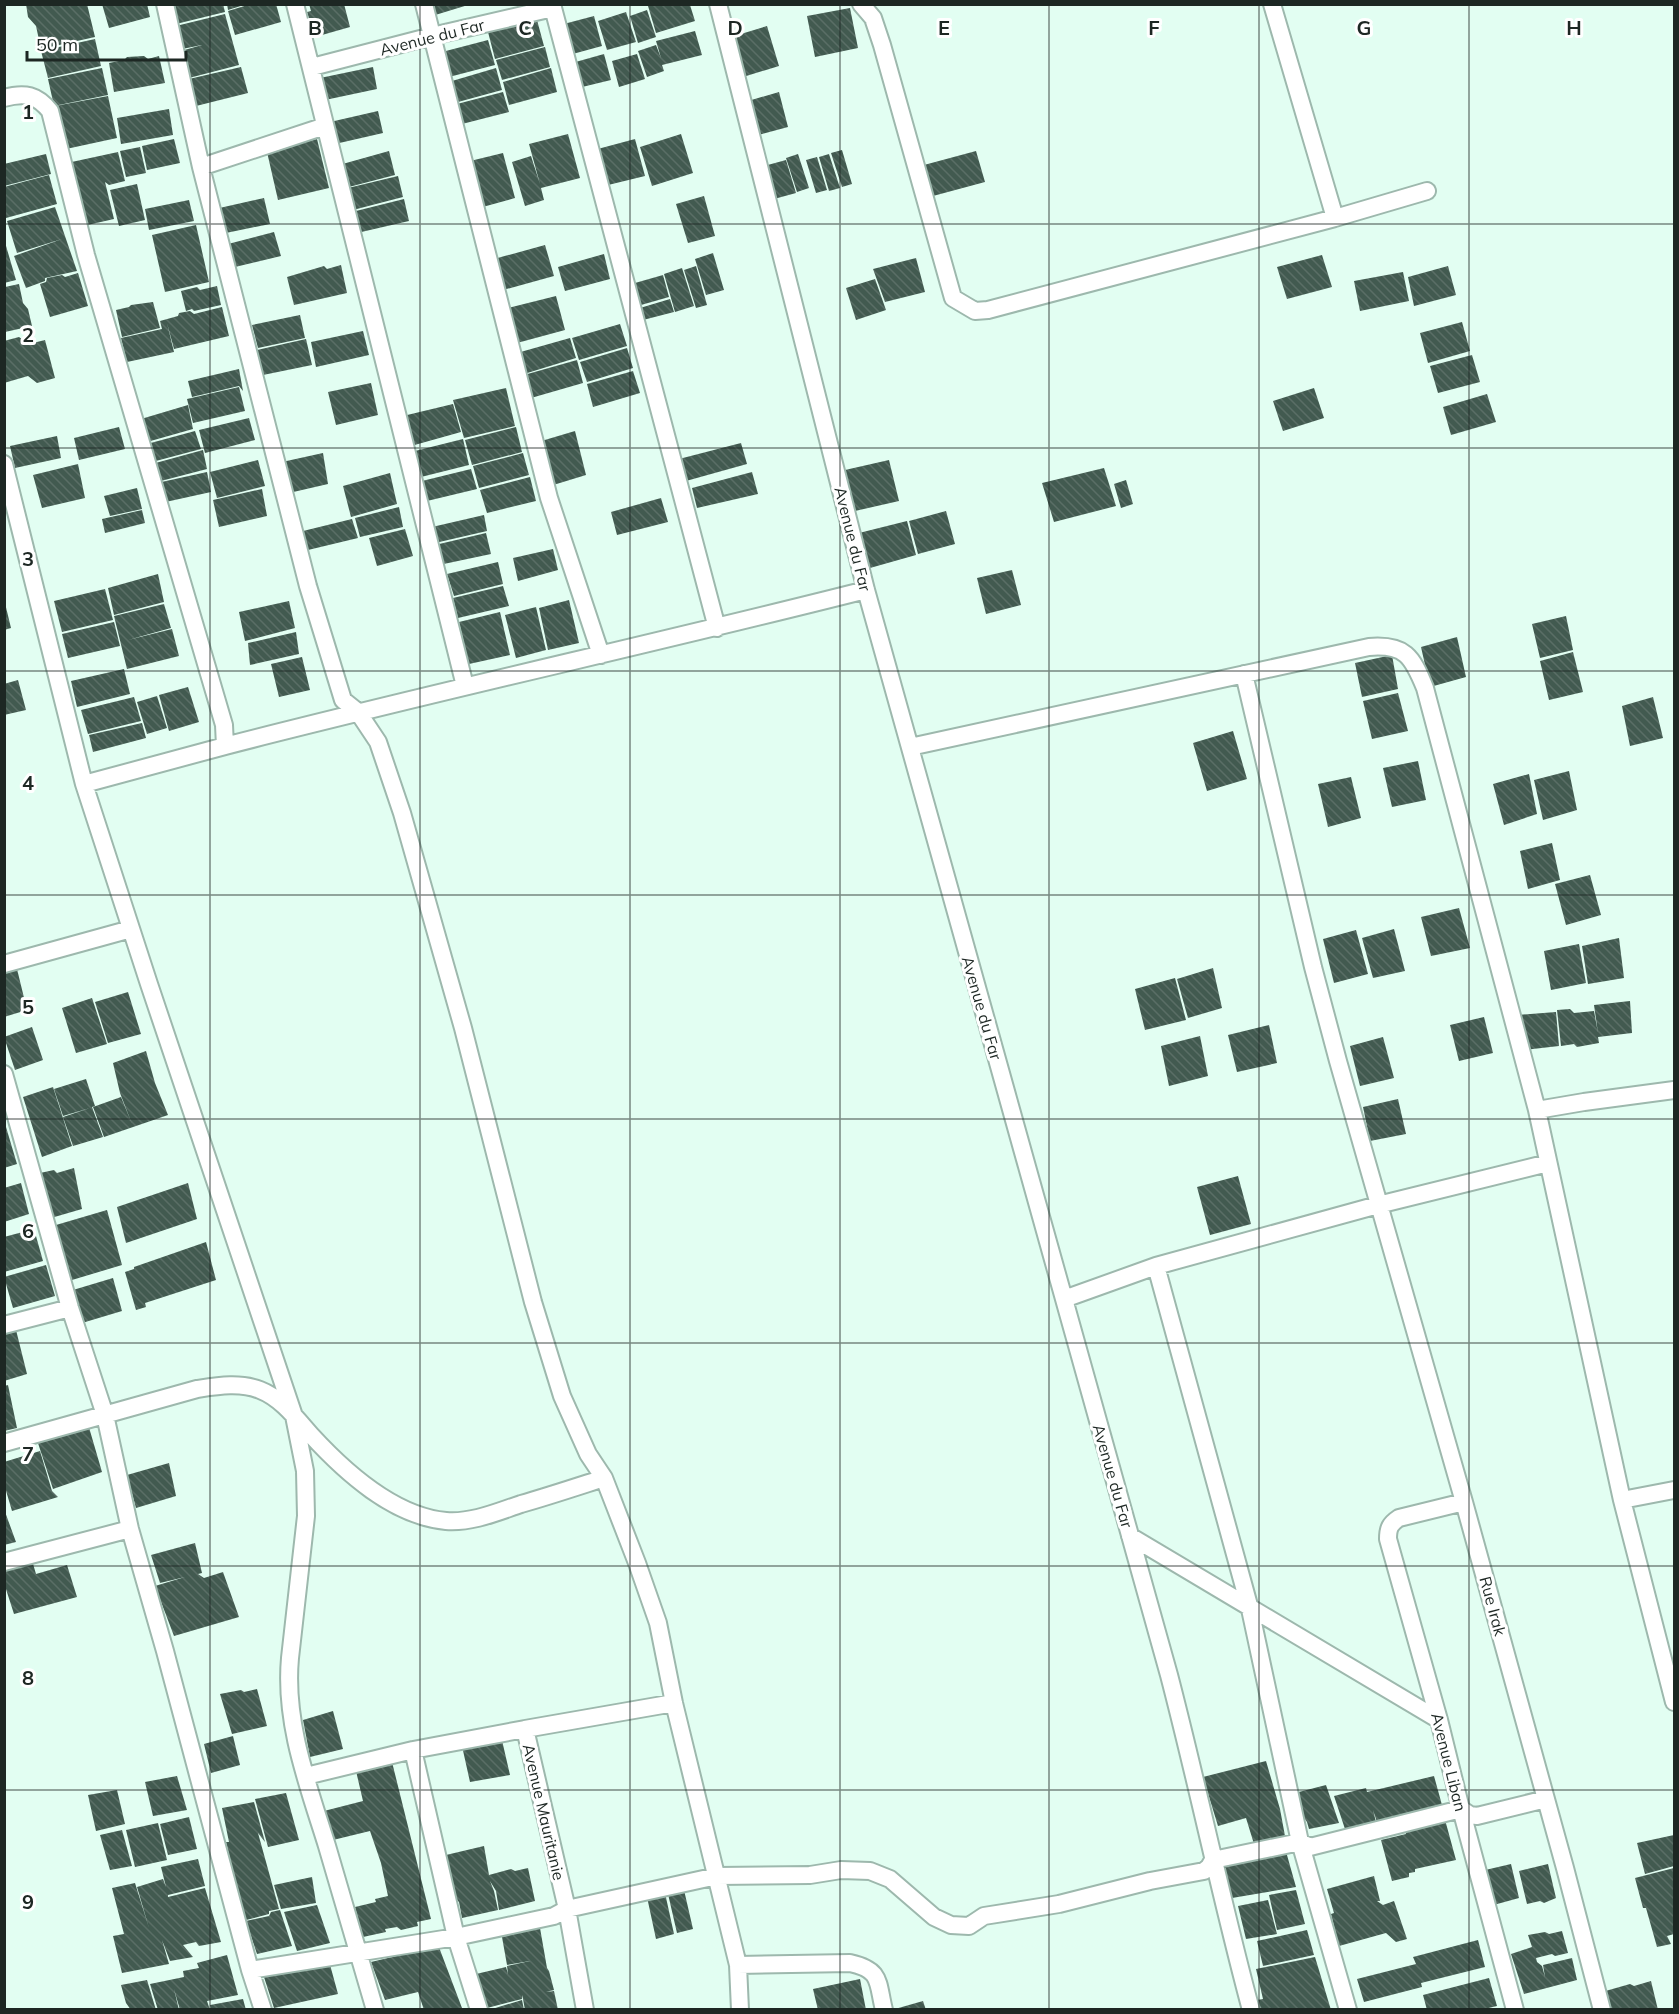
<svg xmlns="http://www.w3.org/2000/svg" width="1679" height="2014" font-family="Mulish,sans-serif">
<defs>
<pattern id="building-back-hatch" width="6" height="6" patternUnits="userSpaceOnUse" patternTransform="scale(1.5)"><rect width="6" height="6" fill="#425a50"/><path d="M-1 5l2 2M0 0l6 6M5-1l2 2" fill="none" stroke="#5a6e66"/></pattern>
</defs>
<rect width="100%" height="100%" fill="#e2fef2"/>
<!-- building -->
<path fill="url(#building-back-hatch)" d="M26,4H87L95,37L41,49L36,26L28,17Z
M102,4H147L150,17L109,28Z
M171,4H223L225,12L176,24Z
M227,4H244V5L228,10Z
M251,4H276L281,22L235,35L228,11Z
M309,4H344L350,27L315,37L307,12L311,11Z
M428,4H468V5L432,16Z
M651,5H690L695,21L656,33L648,6Z
M850,8L858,48L815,57L807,16Z
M647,10L656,37L638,43L630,16Z
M626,12L636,42L607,50L598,21Z
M225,14L239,65L189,78L181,51L202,45L182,49L176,26Z
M594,16L602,46L569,55L560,25Z
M537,20L544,46L495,59L488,32Z
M767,26L779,66L743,77L731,37Z
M695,31L702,55L662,65L664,71L647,77L638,51L656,45L661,58L656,41Z
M95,39L101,66L48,78L41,51Z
M488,40L495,65L449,77L442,52Z
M545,47L550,67L502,80L496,60Z
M604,54L611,80L578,88L572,63Z
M637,54L645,79L619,87L612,61Z
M144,56L148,59L159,56L165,83L114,92L109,63L124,60L127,57Z
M241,67L248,93L196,106L189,79Z
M373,67L377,89L325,100L320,78Z
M102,68L108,95L54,106L48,79Z
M496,68L502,90L458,102L452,81Z
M551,68L557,92L509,105L503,82Z
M503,92L509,112L462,124L457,104Z
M779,92L788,127L758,135L748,101Z
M108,96L117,138L66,149L55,106Z
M169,109L173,135L121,144L117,118Z
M378,111L383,133L335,144L330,122Z
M568,134L580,178L541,188L544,200L525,206L512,162L531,156L540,184L529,144Z
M681,134L693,173L652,186L640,147Z
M174,139L180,163L147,170L142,146Z
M317,139L329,188L278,200L267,152Z
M635,139L645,176L604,186L594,150Z
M140,147L146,173L126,177L120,151Z
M842,150L852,184L842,187L831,153Z
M389,151L395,175L345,188L339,165Z
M976,151L985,182L933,196L924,165Z
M118,152L125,181L109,185L105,182L114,219L83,226L67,163Z
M503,153L515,198L479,208L466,162Z
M46,154L51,174L4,186V164Z
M798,154L809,188L797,192L786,158Z
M829,154L840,188L829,191L819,157Z
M817,157L827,190L816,193L806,160Z
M786,160L796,193L774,199L764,166Z
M49,175L57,204L6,218L4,187Z
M398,176L403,197L353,210L348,188Z
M137,184L145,220L119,226L110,190Z
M704,196L715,236L688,243L676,204Z
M264,198L270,224L221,234L215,209Z
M404,199L409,221L357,233L352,212Z
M189,200L194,221L149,230L145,209Z
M55,207L77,271L45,278V281L26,288L14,256L62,239L17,253L7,221Z
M196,225L209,282L165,292L152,235Z
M274,232L281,256L235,267L228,244Z
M4,239L16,280L4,283Z
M545,245L554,276L503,290L494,259Z
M713,253L724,290L706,295L695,259Z
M604,254L610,279L565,291L558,267Z
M1322,255L1332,287L1287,299L1277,267Z
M916,258L925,292L885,302L873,269Z
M341,265L347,293L294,305L287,277L324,266L327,269Z
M696,266L707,305L696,308L684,270Z
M1448,266L1456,295L1414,306L1408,277Z
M682,268L694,306L675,312L664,274Z
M1403,272L1409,301L1360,311L1354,281Z
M78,273L88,306L50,317L40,284L46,282L47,278L62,275L65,277Z
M663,275L669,297L641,305L635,283Z
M875,279L886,310L856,320L846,288Z
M19,284L23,303L28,309L32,326L5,332V287Z
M217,286L221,305L194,311L192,309L186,311L181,291L197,287L200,290Z
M556,296L565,330L517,343L508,308Z
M670,299L674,312L643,320L640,308Z
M153,302L160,328L122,337L116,310L129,307L131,305Z
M222,307L229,336L174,349L167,323L174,352L127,362L121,338L162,329L160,321L178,316L179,313L190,311L194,314Z
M300,315L305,338L258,348L252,325Z
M1462,322L1470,351L1428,363L1420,333Z
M620,324L627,346L579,360L572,338Z
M363,331L369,355L316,367L311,342Z
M19,337L29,344L45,340L55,378L37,383L28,376L4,383V341Z
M570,338L576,358L524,374L517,353Z
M306,339L312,365L263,375L257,350Z
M627,348L633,368L587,382L580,362Z
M1472,355L1480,382L1438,393L1430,366Z
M577,360L583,383L531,398L524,375Z
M239,369L243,391L239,386L192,397L188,381Z
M633,371L640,393L593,407L587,384Z
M371,383L378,415L336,425L328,392Z
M239,387L245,411L193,423L187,399Z
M506,388L515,426L464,438L453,400Z
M1314,388L1324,418L1283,431L1273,401Z
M1487,394L1496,422L1451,435L1443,407Z
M453,404L461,432L411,446L403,416Z
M188,405L193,429L147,442L141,419Z
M249,418L255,440L205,453L199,430Z
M119,427L125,449L79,460L74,438Z
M516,427L522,452L472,465L465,440Z
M195,431L201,449L152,462L147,444Z
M575,431L586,475L550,486L538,442Z
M57,436L61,458L15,468L10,446Z
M463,439L469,465L421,477L415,451Z
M741,443L747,464L686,481L679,459Z
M203,450L207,469L157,482L152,464Z
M323,453L328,484L289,493L282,462Z
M523,453L529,475L479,488L473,466Z
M258,460L265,486L217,498L210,472Z
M889,460L899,501L855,511L845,470Z
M78,464L85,498L42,508L33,475Z
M1104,468L1116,506L1054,522L1042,483Z
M471,469L477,489L427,501L422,481Z
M207,472L211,492L161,503L157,483Z
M752,472L758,494L697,508L692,488Z
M390,473L397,504L351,517L343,486Z
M530,477L536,501L487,513L480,490Z
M1126,480L1133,504L1121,508L1114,484Z
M137,488L142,509L110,516L104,496Z
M262,489L267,516L219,527L213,500Z
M661,498L668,522L617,535L611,512Z
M399,507L403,527L360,537L355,518Z
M142,510L145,523L105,533L102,519Z
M946,511L955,544L918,554L909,521Z
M484,515L487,531L435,543L432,527Z
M352,519L358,538L308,550L303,531Z
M907,521L916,555L870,568L859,533Z
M405,529L413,556L377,566L369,538Z
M486,533L491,554L439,565L435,545Z
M553,549L558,570L518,581L513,558Z
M498,562L503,584L454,596L447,574Z
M1012,570L1021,605L986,614L977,578Z
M158,574L164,602L114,615L108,588Z
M503,586L509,606L458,618L453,598Z
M105,589L113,620L62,632L54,601Z
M4,599L11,628L4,630Z
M569,600L579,643L548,650L539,608Z
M289,601L295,628L245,641L239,612Z
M164,604L171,628L128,640L172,629L179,656L127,669L114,616Z
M536,607L546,650L516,658L505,615Z
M500,612L510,655L469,664L459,622Z
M1566,616L1573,650L1540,658L1532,624Z
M114,622L120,646L68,658L62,634Z
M296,632L299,654L250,665L248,643Z
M1457,637L1466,677L1430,687L1421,647Z
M1573,652L1583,692L1549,700L1540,661Z
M1392,655L1398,689L1362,697L1355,663Z
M302,657L310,690L279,697L271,664Z
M124,669L130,694L77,707L71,681Z
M18,680L26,710L4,715V684Z
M188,687L199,722L169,731L159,695Z
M1398,693L1408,731L1372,739L1363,701Z
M157,696L167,728L147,734L137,702Z
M134,697L141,721L88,734L81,710Z
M1653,697L1663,738L1630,746L1622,706Z
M142,723L146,738L93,752L89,735Z
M1233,731L1247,779L1207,791L1193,743Z
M1418,761L1426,800L1392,807L1383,768Z
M1569,771L1577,810L1543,820L1534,780Z
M1529,774L1537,814L1504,825L1493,784Z
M1351,777L1361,818L1328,827L1318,784Z
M1552,843L1560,880L1528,889L1520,851Z
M1590,875L1601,915L1566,925L1555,884Z
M1459,908L1470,948L1431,956L1421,917Z
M1394,929L1405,971L1373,978L1362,938Z
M1356,930L1368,974L1334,983L1323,939Z
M1619,938L1624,978L1588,984L1582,946Z
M1579,944L1586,983L1551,990L1544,951Z
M1213,968L1222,1008L1188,1018L1177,979Z
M17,969L27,1010L4,1017V973Z
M1175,978L1186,1020L1145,1030L1135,989Z
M128,992L141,1034L108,1043L95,1002Z
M92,998L107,1044L76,1053L62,1008Z
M1630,1001L1632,1033L1598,1037L1599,1043L1577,1047L1574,1044L1561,1046L1557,1010L1570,1009L1574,1013L1594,1011L1598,1033L1594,1005Z
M1556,1012L1559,1046L1523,1050L1518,1015Z
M1484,1017L1493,1053L1459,1061L1450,1025Z
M1269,1025L1277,1063L1237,1072L1228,1035Z
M32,1027L43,1060L15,1070L4,1037Z
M1200,1036L1208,1076L1169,1086L1161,1046Z
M1383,1037L1394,1078L1360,1086L1350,1046Z
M146,1051L155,1083L168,1115L104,1137L93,1107L121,1097L132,1124L120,1093L113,1063Z
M86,1079L95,1106L92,1107L103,1137L73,1146L63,1117L90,1108L63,1116L54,1089Z
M53,1087L72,1146L42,1157L23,1097Z
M1398,1099L1406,1134L1370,1141L1363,1107Z
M6,1127L17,1164L4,1168V1128Z
M74,1168L82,1209L51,1218L40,1173L54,1170L57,1173Z
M1238,1176L1251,1224L1210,1235L1197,1187Z
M21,1183L29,1214L4,1222V1188Z
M188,1183L197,1219L126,1243L117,1207Z
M107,1210L122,1265L72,1280L56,1225Z
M34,1229L43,1261L4,1272V1237Z
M206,1242L216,1280L145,1303L146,1307L136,1310L125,1272L134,1269V1267Z
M46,1265L55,1296L13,1308L4,1277Z
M113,1278L122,1311L82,1323L73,1290Z
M16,1330L27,1374L4,1381V1333Z
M8,1385L17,1428L4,1431V1386Z
M88,1424L102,1472L53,1489L37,1440Z
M40,1451L52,1491L58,1497L12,1511L4,1484V1462Z
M169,1463L176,1496L136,1508L127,1475Z
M4,1509L16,1542L4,1545Z
M195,1543L202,1573L198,1574L204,1578L223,1572L239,1617L174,1636L155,1586L185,1577L160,1583L151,1555Z
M31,1557L36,1574L67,1565L77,1597L14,1614L4,1583V1564Z
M257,1689L267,1726L232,1734L220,1694L241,1690L244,1692Z
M333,1711L343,1749L310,1757L303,1720Z
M233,1736L240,1765L211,1773L204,1744Z
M501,1736L510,1775L470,1782L462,1746Z
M1266,1761L1280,1809L1285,1836L1254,1844L1246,1818L1218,1826L1203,1777Z
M392,1762L431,1919L417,1922L418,1926L401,1930L397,1927L385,1929L386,1932L363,1937L355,1907L376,1902L375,1899L388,1896L381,1863L370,1831L333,1840L324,1811L363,1801L356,1771Z
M177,1776L187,1810L153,1816L145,1782Z
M1434,1776L1442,1805L1377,1822L1373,1810L1376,1822L1345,1829L1334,1796L1366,1788L1367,1792Z
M1326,1785L1339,1823L1309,1829L1307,1822L1300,1812L1295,1793Z
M117,1790L125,1824L96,1831L88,1795Z
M286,1793L299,1840L268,1847L255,1799Z
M254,1802L265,1842L258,1833L279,1909L269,1911V1914L246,1920L235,1888H237L226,1842H229L222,1808Z
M1444,1816L1456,1860L1415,1869V1872L1409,1873V1877L1392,1881L1381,1840L1406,1834L1404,1826Z
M189,1817L197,1849L168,1855L160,1824Z
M158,1823L167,1860L135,1867L126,1830Z
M122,1830L132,1866L110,1870L100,1835Z
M1674,1835V1866L1645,1874L1637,1843Z
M484,1846L489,1875L511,1869L515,1871L528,1868L535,1901L499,1910L496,1891L490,1881L494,1891L498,1910L462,1918L459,1902L453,1896L446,1855Z
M1285,1848L1296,1887L1232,1898L1222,1862Z
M198,1859L205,1886L168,1895V1897L205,1888L221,1942L199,1946L196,1942L183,1945L193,1957L170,1961L162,1940L169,1964L122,1973L113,1936L124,1934L112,1888L135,1883L149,1928L137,1887L163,1879L166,1887L161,1867Z
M1511,1864L1519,1898L1490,1906L1481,1871Z
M1548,1864L1556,1898L1544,1903L1540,1901L1527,1904L1519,1871Z
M1674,1868V1934L1667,1936L1671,1944L1657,1947L1646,1908H1643L1635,1878Z
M1374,1876L1380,1901H1377L1383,1905L1394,1901L1407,1939L1396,1942L1386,1933L1339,1946L1331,1914L1334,1913L1327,1889Z
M312,1877L316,1903L281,1909L274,1885Z
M684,1890L693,1929L677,1933L668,1894Z
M1296,1890L1305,1924L1277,1930L1269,1895Z
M665,1893L674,1934L656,1939L647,1897Z
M1268,1900L1277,1934L1246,1939L1238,1906Z
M317,1905L330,1943L297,1951L284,1912Z
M280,1910L292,1946L257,1954L246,1921L269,1916L271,1912Z
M540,1928L547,1968L549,1971L554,1990L546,1992L554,1991L558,2010H525L523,1999L528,1998L523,1999L522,1995V1999L487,2008L476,1974L506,1967L508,1974L507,1966L530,1961L507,1965L502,1937Z
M1307,1930L1314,1955L1263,1966L1257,1941Z
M1562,1931L1568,1953L1555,1956L1552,1954L1536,1958L1537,1962L1542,1966L1545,1977L1543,1965L1572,1958L1577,1980L1524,1994L1511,1954L1532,1947L1528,1935L1545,1932L1549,1934Z
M1478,1940L1485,1967L1421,1983L1422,1987L1364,2002L1357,1979L1416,1964L1413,1957Z
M437,1942L462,2008L424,2010L418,1992L385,2000L371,1962L405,1954L403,1949Z
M227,1955L238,1995L207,2001L210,2010H180L174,1989L179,2010H158L150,1984L184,1977L183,1971L199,1968L197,1963Z
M1315,1957L1331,2010H1260L1257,2000L1263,1999L1256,1969Z
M329,1961L338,1994L274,2008L263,1974Z
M1489,1978L1497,2006L1480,2010H1427L1423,1995Z
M860,1979L866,2010H818L813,1989Z
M147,1980L156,2010H131L126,2003L121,1985Z
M1651,1981L1658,2010H1606L1602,1992L1630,1984L1634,1986Z
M243,1999L246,2010H211L210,2005Z
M522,2000L524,2010H492V2009Z
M923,2001L926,2010H895V2009Z"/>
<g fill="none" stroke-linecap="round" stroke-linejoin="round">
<defs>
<path id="minor" d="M165,4L201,167L308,586L343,700L358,712L378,742L402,813L463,1028L533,1302L562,1396L588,1454L604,1478L637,1563L658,1623L674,1703L738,1965L740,2010
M295,4L465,686
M424,4L549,498L601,655
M552,4L717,628
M718,4L866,590L1169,1675C1198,1786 1221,1899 1251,2010
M861,4L873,18L882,45L953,298L975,311L988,310L1335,218L1427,191
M1272,4L1335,218
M312,67L432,36L553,8
M4,98C25,92 37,95 50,111L86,255L224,725L225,746L84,784
M201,167L325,126
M4,464L84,784L149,984L294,1416L305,1471L306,1516L290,1658C284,1723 308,1785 327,1846C343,1900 359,1955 375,2010
M1244,674L1313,967L1338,1061L1464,1502L1565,1868L1602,2010
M225,746C438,691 653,644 866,590
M910,747L1369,647C1405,644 1412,656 1425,688L1537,1110L1622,1500L1674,1702
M4,964L131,929
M4,1074L70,1308L105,1415L130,1529L165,1651L250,1970L263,2010
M1537,1110L1584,1102L1674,1090
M1156,1266L1250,1609L1300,1842L1348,2010
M1064,1299L1156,1266L1378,1205L1548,1163
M4,1325L70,1308
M4,1443L197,1389C217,1386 240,1382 260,1390C281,1398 296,1418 311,1435C345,1472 393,1516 446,1521C472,1523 497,1512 521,1504C549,1496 576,1487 604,1478
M1622,1500L1674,1490
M1464,1502L1399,1518C1390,1524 1388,1528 1388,1539L1439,1720L1461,1809L1515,2010
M1130,1536L1439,1720
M4,1562L130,1529
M525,1729L674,1703
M413,1750L456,1937L479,2010
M306,1776L413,1750L525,1729L567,1909L585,2010
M738,1965L850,1963C882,1970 877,1982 884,2010
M250,1970L456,1937L554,1916L567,1909L717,1876L810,1875L841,1870L870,1871L890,1879L934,1917L951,1925L969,1926L984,1916L1059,1904L1150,1881L1204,1871L1209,1867L1213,1860L1300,1842L1310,1847L1461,1809L1470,1815L1477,1816L1546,1799"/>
</defs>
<!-- minor casing -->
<use href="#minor" stroke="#9db8ad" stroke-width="20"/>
<!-- minor -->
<use href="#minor" stroke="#fff" stroke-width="16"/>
</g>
<!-- grid -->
<path fill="none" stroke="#1d2723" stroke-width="1.5" stroke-opacity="0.55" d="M210,4V2010M420,4V2010M630,4V2010M840,4V2010M1049,4V2010M1259,4V2010M1469,4V2010M4,224H1674M4,448H1674M4,671H1674M4,895H1674M4,1119H1674M4,1343H1674M4,1566H1674M4,1790H1674"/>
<g text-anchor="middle" stroke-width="6" stroke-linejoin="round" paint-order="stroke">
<!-- street labels -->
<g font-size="16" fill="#1d2723" stroke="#fff">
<text transform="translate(432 37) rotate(-14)" y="6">Avenue du Far</text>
<text transform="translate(853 539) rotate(76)" y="6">Avenue du Far</text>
<text transform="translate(982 1008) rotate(74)" y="6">Avenue du Far</text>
<text transform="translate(1113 1476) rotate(74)" y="6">Avenue du Far</text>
<text transform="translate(1493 1606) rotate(75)" y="6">Rue Irak</text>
<text transform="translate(1449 1762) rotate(76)" y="6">Avenue Liban</text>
<text transform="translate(544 1812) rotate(77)" y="6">Avenue Mauritanie</text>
</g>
</g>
<g font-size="20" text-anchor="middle" font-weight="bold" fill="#1d2723" stroke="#fff" stroke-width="6" stroke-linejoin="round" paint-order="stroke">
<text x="315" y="35">B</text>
<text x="525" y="35">C</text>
<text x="735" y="35">D</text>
<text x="944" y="35">E</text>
<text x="1154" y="35">F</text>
<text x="1364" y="35">G</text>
<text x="1574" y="35">H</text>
<text x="28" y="119">1</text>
<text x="28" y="342">2</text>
<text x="28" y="566">3</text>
<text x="28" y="790">4</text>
<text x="28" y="1014">5</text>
<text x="28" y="1238">6</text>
<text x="28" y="1461">7</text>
<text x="28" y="1685">8</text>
<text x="28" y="1909">9</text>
</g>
<!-- border -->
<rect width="1679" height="2014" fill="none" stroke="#1d2723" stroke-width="12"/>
<!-- scale -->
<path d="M27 51v9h159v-9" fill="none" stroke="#1d2723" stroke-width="3"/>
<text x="36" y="51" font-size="18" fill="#1d2723" stroke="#ffffff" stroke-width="4.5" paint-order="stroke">50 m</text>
</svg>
